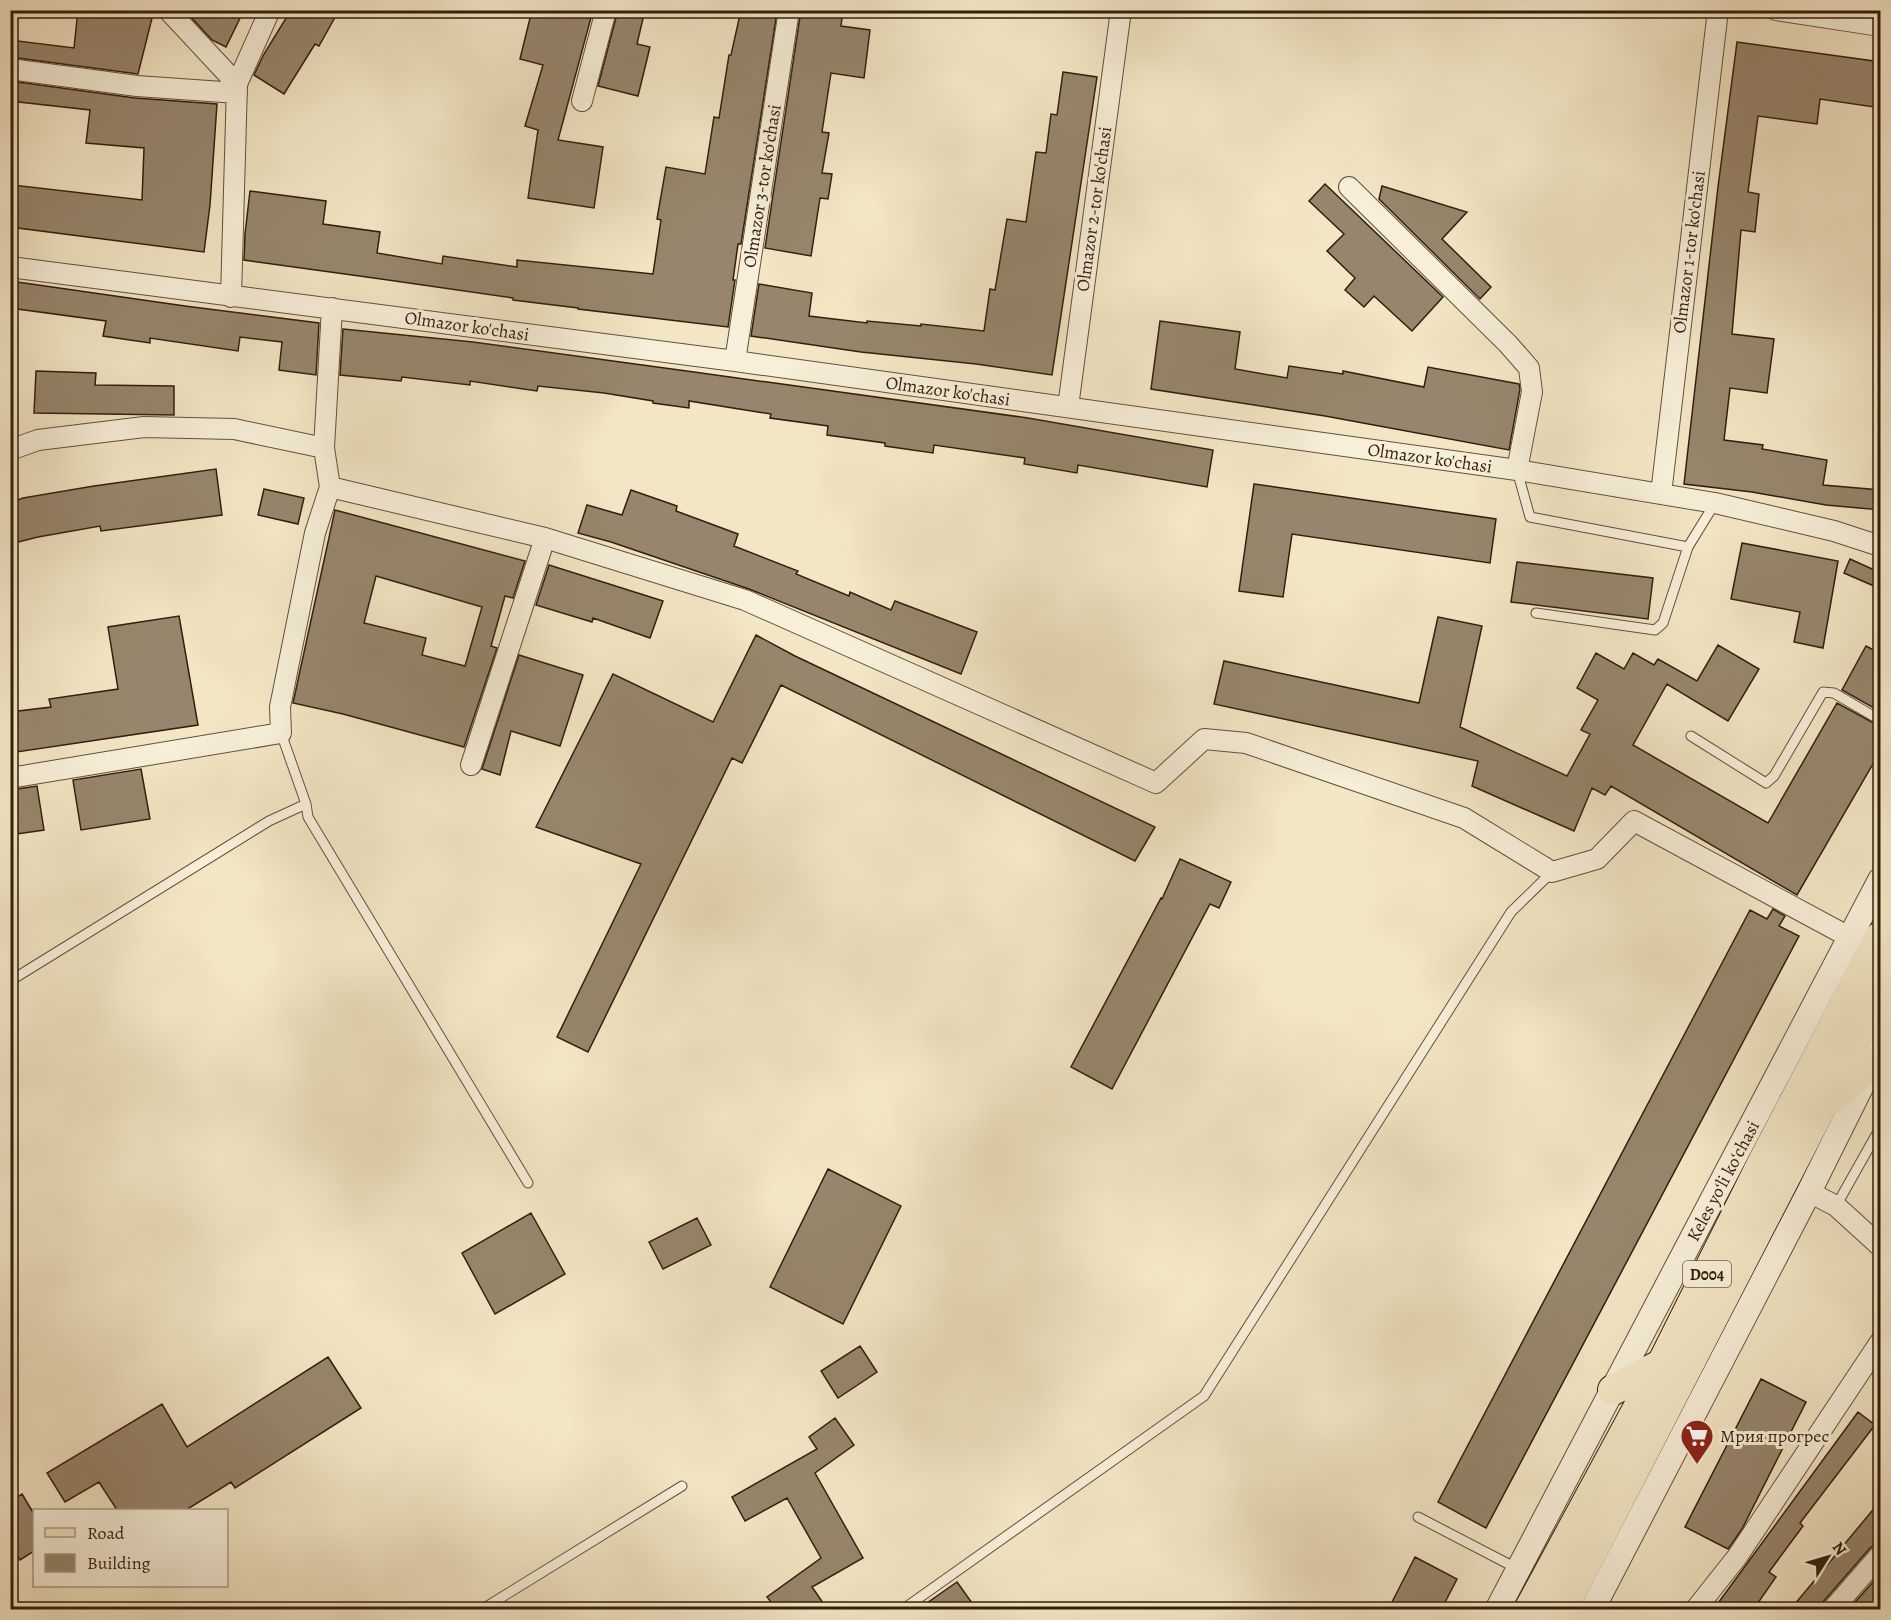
<svg xmlns="http://www.w3.org/2000/svg" width="1891" height="1620" font-family="Alegreya,serif">
<rect width="100%" height="100%" fill="#f3e6c5"/>
<filter id="stains"><feTurbulence type="fractalNoise" baseFrequency=".00333" numOctaves="4"/><feColorMatrix values="0 0 0 0 .2 0 0 0 0 .09 0 0 0 0 .02 0 0 0 .5 -.17"/></filter>
<radialGradient id="worn" r=".72"><stop offset=".6" stop-color="#630" stop-opacity="0"/><stop offset="1" stop-color="#630" stop-opacity=".3"/></radialGradient>
<!-- building -->
<path fill="#97866d" stroke="#331e0d" stroke-width="1.5" fill-rule="evenodd" d="M78,10H154L138,74L10,57V40L74,48Z
M191,10H244L226,47L212,40L189,15Z
M291,10H339L319,46L315,44L284,94L254,75L264,54Z
M532,10H593L558,140L603,147L594,208L528,198L538,130L525,126L543,65L520,59Z
M618,10H645L637,44L650,47L638,96L598,86Z
M741,10L777,12L741,244H738L733,280H735L728,327L578,309V308L513,300V298L381,279L244,260L245,234L250,191L326,201L323,224L380,232L377,253L442,264L443,256L517,267V260L653,274L661,220L657,219L666,167L705,174L714,117L719,118L729,55H731Z
M801,10H843L841,26L870,30L864,78L831,73L822,132L829,133L822,173L832,174L828,199L820,198L811,256L765,248Z
M1737,42L1881,62V108L1820,99L1817,124L1758,116L1748,192L1759,194L1755,232L1741,230L1732,334L1774,339L1767,393L1730,388L1724,440L1763,445L1762,449L1827,460L1823,485L1881,490V510L1826,505L1752,492L1684,484L1718,187Z
M1063,72L1097,77L1052,375L976,364L861,352L751,336L759,284L812,293L809,316L867,323V321L921,326V324L984,331L990,289L995,290L1007,219L1026,222L1036,152L1046,153L1051,114L1057,115Z
M10,81L135,98L217,104L210,205L204,252L10,227L13,185L142,200L144,148L86,143L90,110L10,101Z
M1325,184L1443,297L1412,331L1374,296L1364,307L1345,290L1355,278L1327,251L1344,234L1309,201Z
M1382,186L1467,212L1442,239L1491,287L1480,299L1379,199Z
M10,281L185,306L319,323L316,375L279,370L282,342L240,337L238,351L150,338V343L103,336L106,321L10,308Z
M1160,321L1240,332L1235,369L1287,378L1289,366L1343,374V371L1424,387L1428,367L1519,384L1520,389L1509,450L1325,416L1151,389Z
M343,329L473,342L694,372L1028,418L1213,450L1207,487L1078,465L1077,473L1024,464L1025,458L934,445L933,453L885,446V443L827,435L828,426L770,418L771,414L689,401V408L653,403V401L604,393L538,386L537,391L470,381V385L402,377L401,381L340,375Z
M36,371L96,373L95,385L174,386V415L34,413Z
M216,469L222,515L101,531L100,526L38,537L10,544V503L23,498L94,486Z
M1254,484L1496,519L1490,563L1292,534L1283,597L1239,591Z
M264,489L304,498L298,524L258,515Z
M631,490L677,506L676,511L738,534L734,546L798,571L796,574L849,596L850,592L891,610L895,601L977,632L961,674L749,589L611,542L578,533L587,505L622,515Z
M335,510L525,561L513,598L505,596L491,646L497,648L464,747L343,714L293,703ZM376,576L482,607L465,666L422,655L426,638L364,623Z
M1742,543L1838,561L1823,648L1794,642L1800,612L1731,599Z
M1850,559L1881,573V589L1844,573Z
M1517,562L1653,578L1648,619L1511,602Z
M549,565L663,601L650,638L593,618L592,622L536,605Z
M179,616L198,725L10,753V712L51,707L49,699L118,689L108,627Z
M1438,617L1482,626L1460,727L1567,776L1590,734L1581,730L1598,700L1577,688L1596,653L1624,669L1633,653L1654,665L1658,659L1697,681L1718,645L1759,669L1728,721L1667,684L1633,745L1768,823L1837,703L1881,727V750L1797,895L1611,786L1605,795L1592,788L1574,831L1472,786L1478,761L1214,704L1224,661L1419,703Z
M756,635L795,656L1155,827L1135,861L781,685L742,763L732,758L588,1052L557,1037L641,864L536,827L613,674L713,722Z
M1866,646L1881,654V712L1842,690Z
M519,655L583,675L560,746L511,731L500,775L482,769Z
M141,769L150,819L81,830L73,780Z
M37,786L44,830L10,835V790Z
M1180,859L1231,882L1219,908L1210,904L1112,1089L1071,1067L1161,898L1162,899Z
M1773,909L1785,916L1779,926L1799,936L1486,1528L1438,1502L1750,910L1767,919Z
M828,1169L901,1206L843,1324L770,1287Z
M531,1213L565,1274L495,1314L462,1253Z
M697,1218L711,1245L663,1269L649,1242Z
M860,1346L877,1372L838,1398L821,1371Z
M328,1357L361,1408L235,1488L231,1482L186,1510H117L99,1482L65,1502L47,1473L162,1404L187,1447Z
M1761,1379L1806,1402L1742,1529L1728,1549L1685,1527Z
M1858,1412L1875,1425L1800,1523L1803,1526L1769,1572L1776,1577L1753,1610H1713Z
M835,1418L854,1445L815,1473L863,1558L812,1587L828,1610H777L767,1597L821,1558L787,1498L745,1521L732,1497L817,1449L809,1437Z
M22,1494L34,1514V1551L20,1560L10,1544V1502Z
M1881,1500V1543L1871,1547L1823,1602L1820,1610H1790Z
M1415,1557L1457,1579L1441,1610H1388Z
M1881,1573V1610H1848Z
M957,1582L977,1610H917Z"/>
<g fill="none" stroke-linecap="round" stroke-linejoin="round">
<defs>
<path id="service" d="M1517,470L1530,517L1688,547L1715,503
M1536,613L1655,630L1663,623L1688,547
M281,733L306,804
M1691,736L1766,783L1774,776L1823,692L1834,693L1880,720
M10,981L269,821L306,804L308,817L528,1183
M1836,1206L1880,1128
M1418,1517L1518,1569
M481,1610L682,1486
M902,1610L1204,1396L1511,912L1552,872"/>
<path id="minor" d="M168,10L237,84
M1776,10L1880,26
M10,69L137,86L237,93
M582,101L606,10
M1349,187L1508,344L1529,368L1532,392L1517,470
M10,267L735,361L1517,470L1715,503L1834,531L1880,546
M231,297L237,84L270,10
M735,361L789,10
M1068,407L1121,10
M10,450L38,440L144,427L234,429L324,448
M330,487L545,538L745,600L1156,783L1204,739L1246,743L1464,818L1552,872L1597,859L1634,821L1851,938
M1661,494L1718,10
M471,765L545,538
M10,778L281,733L280,707L315,533L330,487L324,448L332,308
M1809,1192L1836,1206L1880,1246
M1695,1610L1737,1557L1880,1342
M1832,1610L1880,1555"/>
<path id="tertiary" d="M1497,1610L1880,880
M1592,1610L1809,1192L1880,1049"/>
<path id="primary" d="M1832,1098L1872,1064
M1613,1390L1662,1364
M1529,1610L1662,1364L1763,1162L1880,937
M1562,1610L1880,993"/>
</defs>
<!-- service casing -->
<use href="#service" stroke="#63503b" stroke-width="11"/>
<!-- minor casing -->
<use href="#minor" stroke="#63503b" stroke-width="22"/>
<!-- tertiary casing -->
<use href="#tertiary" stroke="#63503b" stroke-width="26"/>
<!-- primary casing -->
<use href="#primary" stroke="#331e0d" stroke-width="32"/>
<!-- service -->
<use href="#service" stroke="#f7efd9" stroke-width="9"/>
<!-- minor -->
<use href="#minor" stroke="#f7efd9" stroke-width="20"/>
<!-- tertiary -->
<use href="#tertiary" stroke="#f7efd9" stroke-width="24"/>
<!-- primary -->
<use href="#primary" stroke="#f3e6c5" stroke-width="30"/>
</g>
<!-- icons -->
<defs>
<symbol id="supermarket-pin" viewBox="-11 -11 22 30"><path d="M0 17L-7.5 6A9.5 9.5 0 1 1 7.5 6Z" fill="#8f2418" stroke="#f7efd9"/><path d="M-6-5.5h2.5l.6 2H6L4.5 2H-2.5L-4.4-4H-6ZM-1.5 3.2a1.3 1.3 0 1 0 .1 0ZM3 3.2a1.3 1.3 0 1 0 .1 0Z" fill="#fff"/></symbol>
</defs>
<g fill-rule="evenodd">
<use href="#supermarket-pin" x="1678" y="1417" width="38" height="52"/>
</g>
<g text-anchor="middle" stroke-width="6" stroke-linejoin="round" paint-order="stroke">
<!-- shield labels -->
<rect fill="#f7efd9" stroke="#6e5d4a" stroke-width="1.5" x="1683" y="1261" width="48" height="26" rx="4.5"/>
<g font-size="16" font-weight="bold" fill="#331e0d">
<text x="1707" y="1280">D004</text>
</g>
<!-- street labels -->
<g font-size="18" fill="#331e0d" stroke="#f7efd9">
<text transform="translate(762 186) rotate(-81)" y="6">Olmazor 3-tor ko'chasi</text>
<text transform="translate(1094 209) rotate(-82)" y="6">Olmazor 2-tor ko'chasi</text>
<text transform="translate(1689 252) rotate(-83)" y="6">Olmazor 1-tor ko'chasi</text>
<text transform="translate(467 326) rotate(8)" y="6">Olmazor ko'chasi</text>
<text transform="translate(948 391) rotate(8)" y="6">Olmazor ko'chasi</text>
<text transform="translate(1430 458) rotate(8)" y="6">Olmazor ko'chasi</text>
<text transform="translate(1723 1181) rotate(-62)" y="6">Keles yoʻli koʻchasi</text>
</g>
<!-- poi labels -->
<g font-size="18" fill="#331e0d" stroke="#f7efd9" text-anchor="start">
<text x="1720" y="1442">Мрия прогрес</text>
</g>
</g>
<!-- margin -->
<rect width="1891" height="1620" fill="none" stroke="#f3e6c5" stroke-width="36"/>
<rect x="12" y="12" width="1867" height="1596" fill="none" stroke="#331e0d" stroke-width="3"/>
<rect x="18" y="18" width="1855" height="1584" fill="none" stroke="#331e0d" stroke-width="1.5"/>
<!-- legend -->
<rect x="33" y="1509" width="195" height="78" fill="#f7efd9" stroke="#a99b87" stroke-width="1.5"/>
<rect x="45" y="1528" width="30" height="9" fill="#f3e6c5" stroke="#a99b87" stroke-width="1.5"/>
<text x="87" y="1539" font-size="18" fill="#331e0d">Road</text>
<rect x="45" y="1554" width="30" height="18" fill="#97866d" stroke="#a99b87" stroke-width="1.5"/>
<text x="87" y="1569" font-size="18" fill="#331e0d">Building</text>
<!-- north arrow -->
<g transform="translate(1828 1557) rotate(53)" stroke="#f7efd9" stroke-width="4.5" paint-order="stroke">
<path d="M0-4.5L10 22L0 15L-10 22Z" fill="#331e0d"/>
<text y="-9" font-size="16" font-weight="bold" text-anchor="middle" fill="#331e0d">N</text>
</g>
<rect width="100%" height="100%" filter="url(#stains)"/>
<rect width="100%" height="100%" fill="url(#worn)"/>
</svg>
